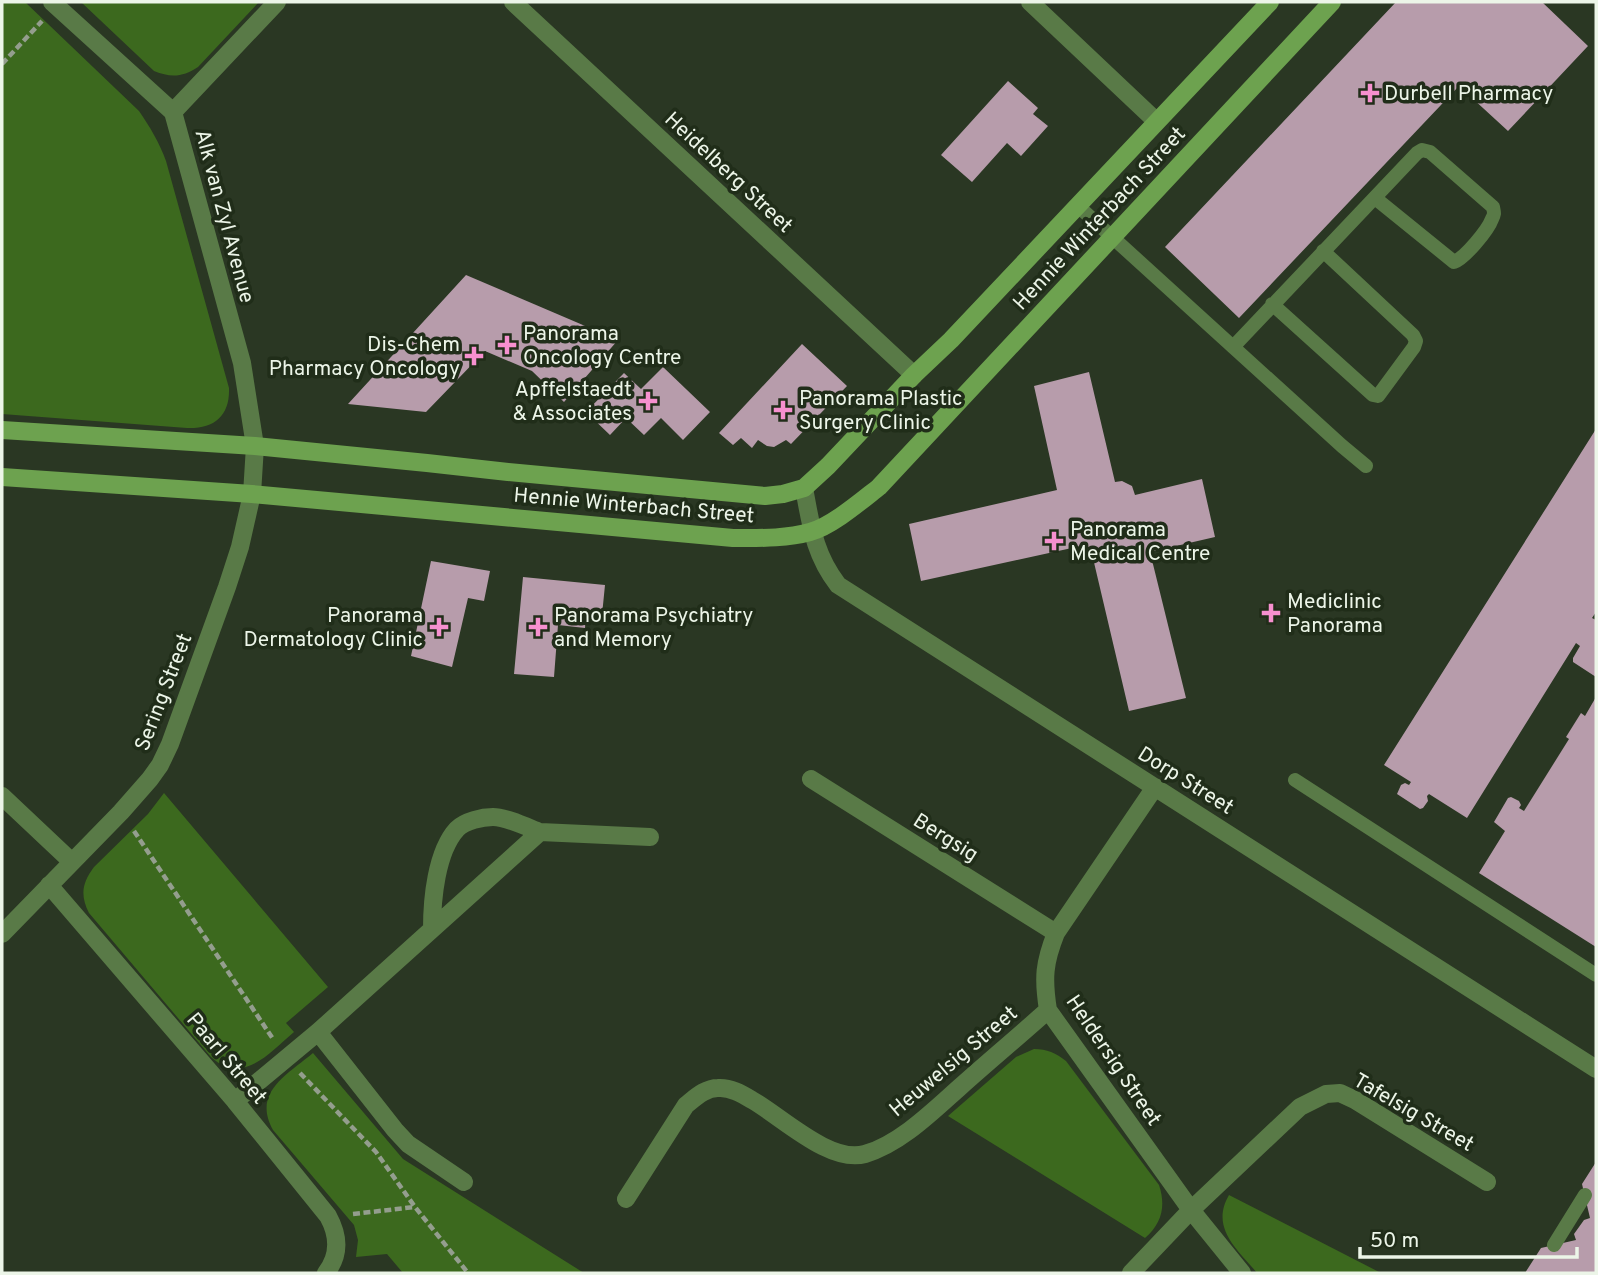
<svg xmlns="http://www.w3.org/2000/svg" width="1598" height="1275" font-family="Overpass,sans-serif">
<rect width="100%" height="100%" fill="#2a3723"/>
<!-- green -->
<path fill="#3c691e" d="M2,2H25L139,111C150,127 159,142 166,161L229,388C230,416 214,429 187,428L2,414Z
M81,2H259L198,67C183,77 171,78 154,71Z
M164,793L328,987L286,1023L294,1032C269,1053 243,1086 211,1057L89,913C80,895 82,883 94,867L148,814Z
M1034,1049C1047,1049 1056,1053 1066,1061L1159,1185C1166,1206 1162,1223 1145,1238L948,1116L1016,1057Z
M313,1053L403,1159L584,1273H403L387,1254L356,1257L358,1240L354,1225L273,1130C252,1092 287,1075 313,1053Z
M1229,1195L1381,1273H1257C1237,1249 1210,1228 1229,1195Z"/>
<!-- building -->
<path fill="#b79cab" d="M1396,2H1542L1588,46L1508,131L1459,86L1239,318L1165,247Z
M1008,81L1038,108L1033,114L1048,126L1021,156L1007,143L972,182L941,155Z
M466,275L618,340L564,402L532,371L485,351L426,412L348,404Z
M802,344L847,386L791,444L786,440L774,447L767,446L758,440L752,448L741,438L733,445L719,433Z
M663,367L710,412L683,440L661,418L644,435L626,418L610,435L586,412L624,373L641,389Z
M1089,372L1115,482L1122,481L1132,486L1135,495L1202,479L1215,537L1150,552L1186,698L1129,711L1092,554L1081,546L921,581L909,524L1057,490L1034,386Z
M1596,429V612L1592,618L1596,620V677L1573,662V658L1580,646L1576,643L1467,818L1429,794L1427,796L1428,801L1423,808L1420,809L1397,794L1401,785L1405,783L1409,785L1411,782L1384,765Z
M431,561L490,571L484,601L468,598L452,667L411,656Z
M523,577L605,585L602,615L586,614L585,628L558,625L554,677L514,674Z
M1596,697V947L1479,873L1505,831L1494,822L1508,798L1511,797L1519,801L1521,805L1519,808L1524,811L1569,739L1566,737L1581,713L1585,716Z
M1596,1162V1273H1525L1541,1248L1576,1240L1574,1234L1584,1220L1590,1218L1582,1184Z"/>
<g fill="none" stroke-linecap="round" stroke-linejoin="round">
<!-- path -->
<path stroke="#949e8e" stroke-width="4.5" stroke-dasharray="7 3.5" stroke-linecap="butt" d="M2,64L42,21
M134,831L273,1039
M300,1073L376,1152L415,1207L468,1273
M353,1214L415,1207"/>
<!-- lane -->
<path stroke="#597a47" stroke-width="14" d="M1078,206L1342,446L1366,466
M1272,304L1373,395L1378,396L1414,347L1416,341L1413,335L1323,251
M1233,347L1417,153L1422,150L1430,152L1493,207C1494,213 1495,213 1492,219C1488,230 1465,258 1454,262L1375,198
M1295,780L1596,975
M1554,1245L1585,1195"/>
<!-- street -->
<path stroke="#597a47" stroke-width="18" d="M513,2L914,375
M1030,2L1156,121
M173,112L277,2
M804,488C811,525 814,554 838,585L1596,1069
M811,779L1056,933
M1155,787L1056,933C1044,963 1043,978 1048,1010L1191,1210L1242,1273
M2,796L72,862
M49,885L235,1101L328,1216C339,1236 340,1255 326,1273
M432,929C432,900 436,852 457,829C465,821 482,817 493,817C506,817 527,827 540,832
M2,934L121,812L150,779L160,765L170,744L227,587L240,547L252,494L255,446L242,363L173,112L52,2
M318,1032L395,1130L408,1144L464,1182
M235,1101L318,1032L540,832L650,837
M626,1199L686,1105C695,1098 705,1088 718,1088C730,1087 742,1094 752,1100C782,1117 830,1164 865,1154C900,1144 933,1111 960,1087C989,1061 1019,1036 1048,1010
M1131,1273L1191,1210L1300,1107L1326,1094L1340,1093L1355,1100L1487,1182"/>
<!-- secondary -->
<path stroke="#6da24f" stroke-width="18" d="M2,430L255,446L427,463L508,472L765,496L783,494L804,488L828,466L914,375L951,340L1270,2
M2,477L252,494L733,538C758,538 785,539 810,532C832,526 861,501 879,487L1332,2"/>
</g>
<!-- markers -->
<g fill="#f690cf" stroke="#202d19" stroke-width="2.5">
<path d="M1366.5 82.5h7v7h7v7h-7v7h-7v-7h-7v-7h7z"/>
<path d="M503.5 334.5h7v7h7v7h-7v7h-7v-7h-7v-7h7z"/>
<path d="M470.5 345.5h7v7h7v7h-7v7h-7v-7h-7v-7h7z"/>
<path d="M644.5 390.5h7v7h7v7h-7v7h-7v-7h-7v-7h7z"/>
<path d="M779.5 399.5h7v7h7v7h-7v7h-7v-7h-7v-7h7z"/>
<path d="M1050.5 530.5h7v7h7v7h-7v7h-7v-7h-7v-7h7z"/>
<path d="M1267.5 602.5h7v7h7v7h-7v7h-7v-7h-7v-7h7z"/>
<path d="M435.5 616.5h7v7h7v7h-7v7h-7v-7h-7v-7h7z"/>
<path d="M534.5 616.5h7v7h7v7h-7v7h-7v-7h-7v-7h7z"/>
</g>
<g text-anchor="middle" stroke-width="7" stroke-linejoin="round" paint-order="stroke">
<!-- poi labels -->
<g font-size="21" fill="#ecf5e8" stroke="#202d19" text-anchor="start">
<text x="1384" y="100">Durbell Pharmacy</text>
<text x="523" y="340">Panorama<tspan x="523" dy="24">Oncology Centre</tspan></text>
<text x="460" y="351" text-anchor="end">Dis-Chem<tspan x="460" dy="24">Pharmacy Oncology</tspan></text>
<text x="632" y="396" text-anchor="end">Apffelstaedt<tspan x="632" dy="24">&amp; Associates</tspan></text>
<text x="799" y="405">Panorama Plastic<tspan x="799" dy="24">Surgery Clinic</tspan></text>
<text x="1070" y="536">Panorama<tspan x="1070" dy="24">Medical Centre</tspan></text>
<text x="1287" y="608">Mediclinic<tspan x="1287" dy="24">Panorama</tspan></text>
<text x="423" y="622" text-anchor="end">Panorama<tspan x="423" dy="24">Dermatology Clinic</tspan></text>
<text x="554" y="622">Panorama Psychiatry<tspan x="554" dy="24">and Memory</tspan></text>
</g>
<!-- street labels -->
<g font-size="21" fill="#ecf5e8" stroke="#202d19">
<text transform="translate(729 172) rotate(43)" y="7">Heidelberg Street</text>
<text transform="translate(225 216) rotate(75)" y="7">Alk van Zyl Avenue</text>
<text transform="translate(1099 218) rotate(-47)" y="7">Hennie Winterbach Street</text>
<text transform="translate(634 505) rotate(5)" y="7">Hennie Winterbach Street</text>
<text transform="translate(163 692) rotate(-69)" y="7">Sering Street</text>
<text transform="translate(1186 780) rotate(32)" y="7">Dorp Street</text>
<text transform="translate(946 837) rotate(32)" y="7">Bergsig</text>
<text transform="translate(227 1058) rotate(50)" y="7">Paarl Street</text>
<text transform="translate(1114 1060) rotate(56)" y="7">Heldersig Street</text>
<text transform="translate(953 1061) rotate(-40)" y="7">Heuwelsig Street</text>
<text transform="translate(1414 1112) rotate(30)" y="7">Tafelsig Street</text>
</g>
</g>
<!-- border -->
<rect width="1598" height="1275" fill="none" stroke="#ecf5e8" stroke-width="7"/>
<!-- scale -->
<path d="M1360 1247v10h217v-10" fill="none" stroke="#ecf5e8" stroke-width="3.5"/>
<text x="1370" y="1247" font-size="21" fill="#ecf5e8" stroke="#202d19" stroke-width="5" paint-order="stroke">50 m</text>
</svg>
